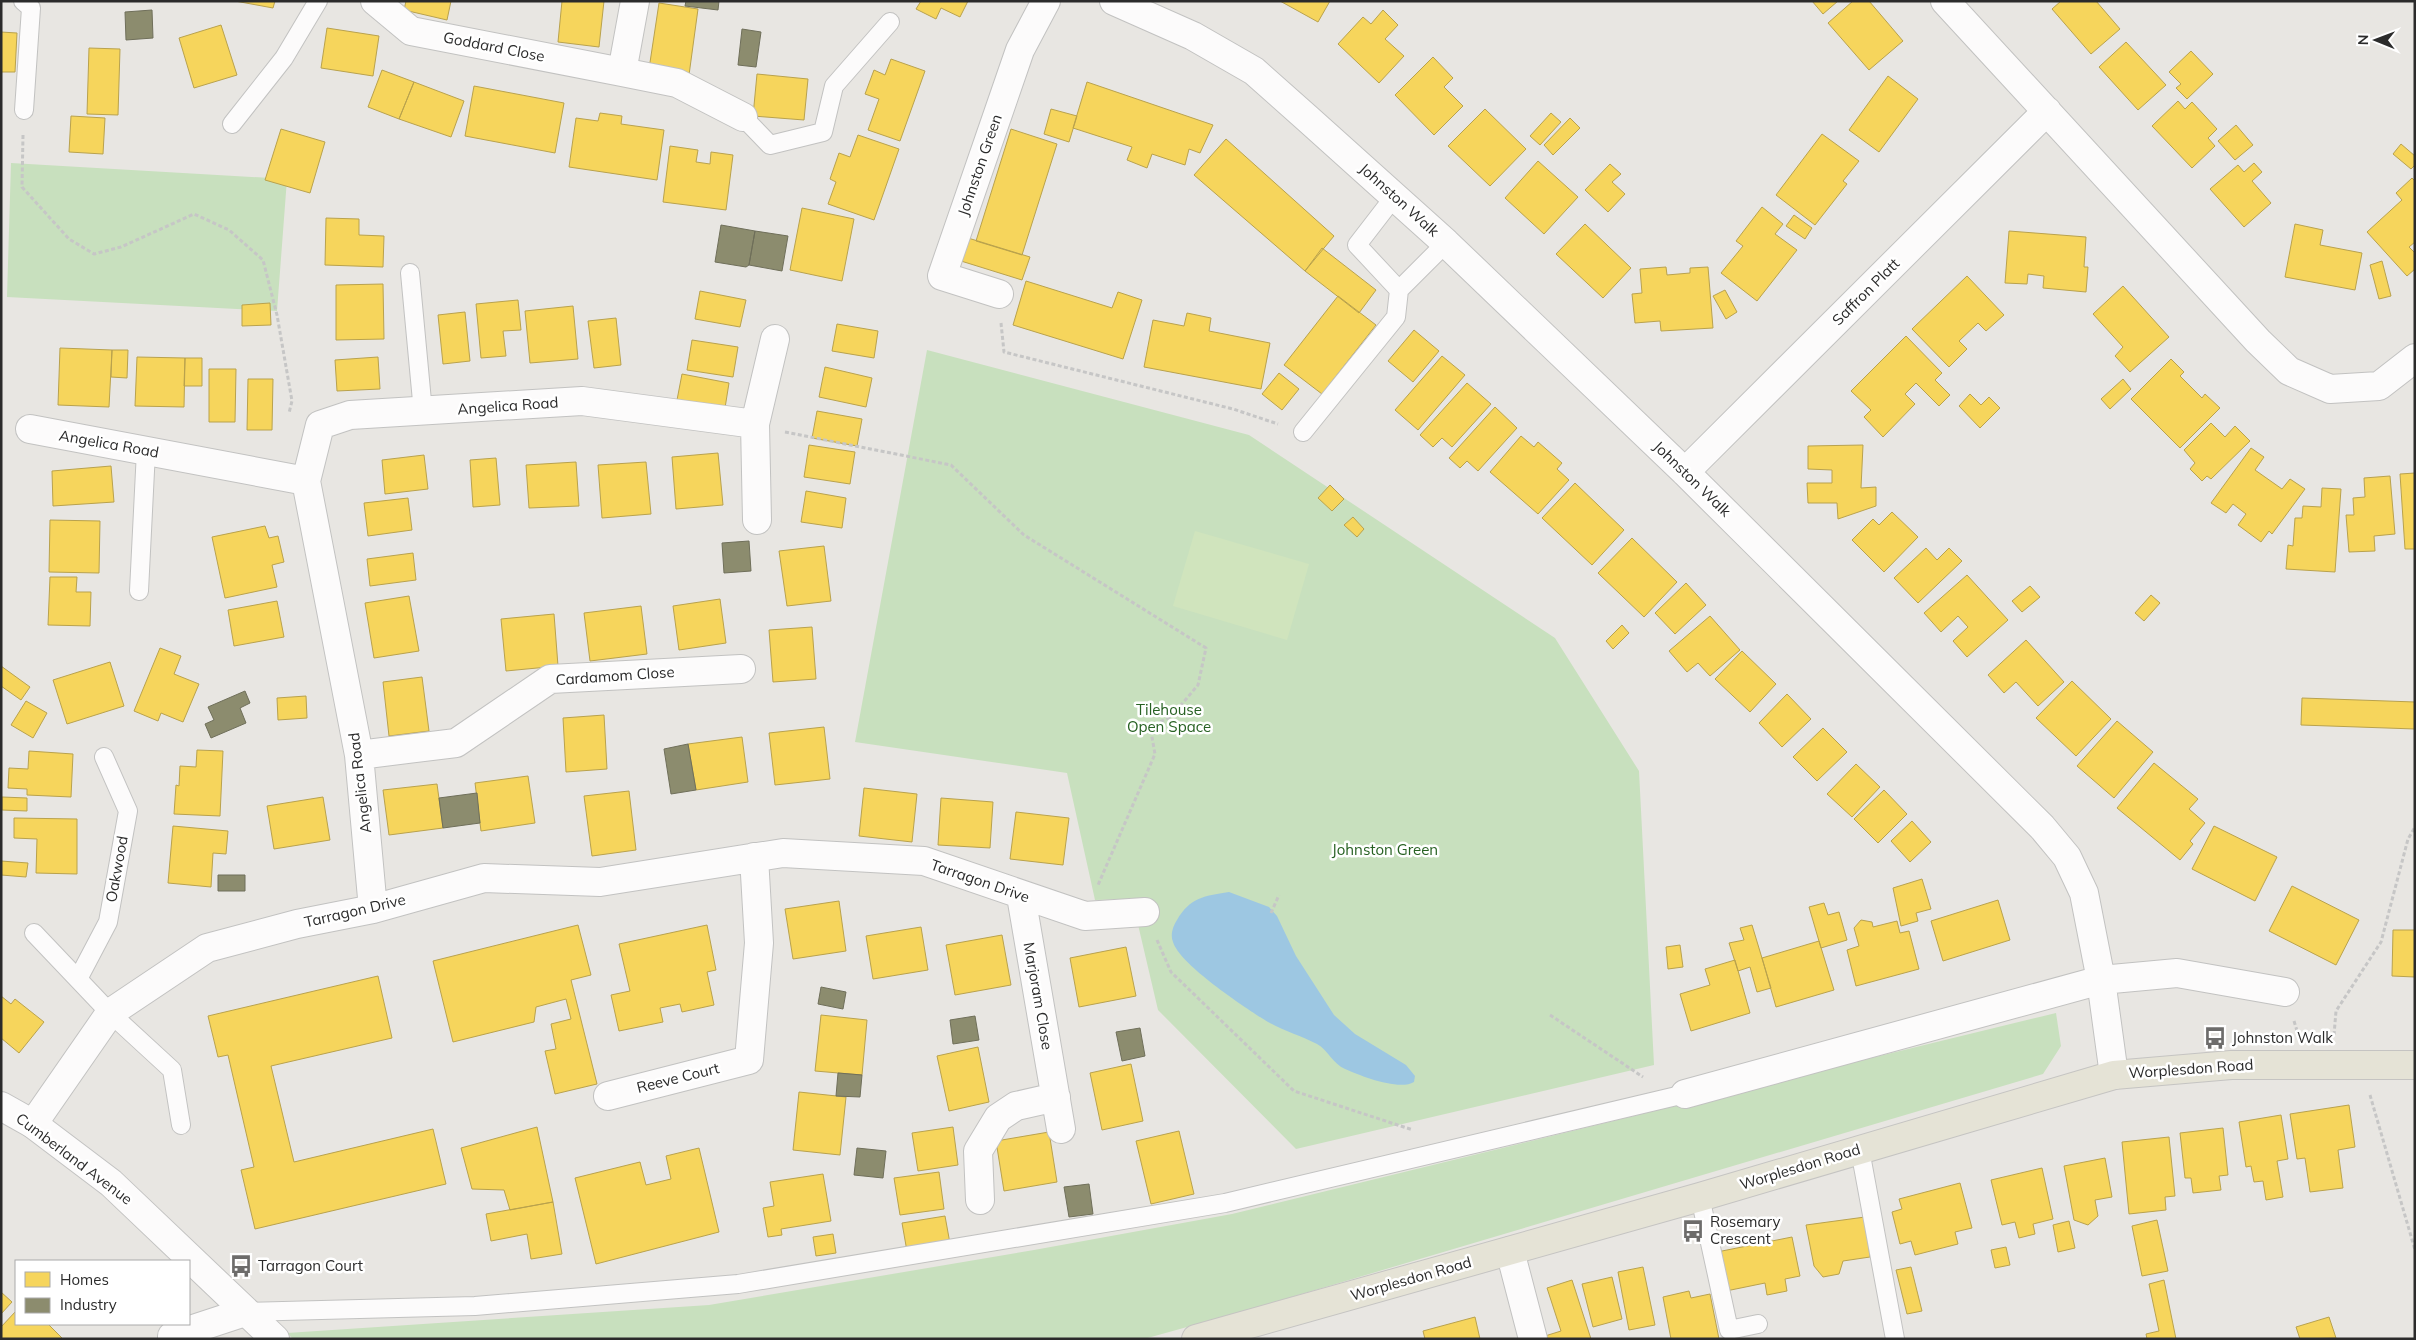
<svg xmlns="http://www.w3.org/2000/svg" width="2416" height="1340" font-family="Mulish,sans-serif">
<rect width="100%" height="100%" fill="#e8e6e2"/>
<!-- green -->
<path fill="#c8e0be" d="M11,163L287,179L277,311L7,297Z
M927,350L1249,435L1555,638L1639,771L1654,1065L1296,1149L1158,1010L1132,899L1095,900L1067,773L855,742Z
M2056,1013L2061,1046L2043,1074L1248,1310L1144,1339H293L287,1333L709,1305L1034,1250L1232,1214Z"/>
<!-- pitch -->
<path fill="#d0e4bd" d="M1195,531L1309,564L1287,640L1173,606Z"/>
<!-- water -->
<path fill="#9dc7e2" d="M1229,892L1269,907L1277,916L1296,956L1334,1015L1355,1034L1406,1065L1415,1076L1414,1082C1399,1091 1361,1076 1345,1069C1333,1064 1328,1050 1317,1044C1301,1036 1284,1031 1268,1022C1247,1009 1180,965 1173,942C1170,935 1173,926 1177,920C1190,898 1203,896 1229,892Z"/>
<!-- homes -->
<path fill="#f6d55c" stroke="#b9a24d" d="M235,1H275L273,8Z
M406,1H451L447,20L404,10Z
M562,1H604L599,47L558,42Z
M921,1H968L960,17L941,8L936,19L916,9Z
M1280,1H1330L1318,22Z
M1812,1H1838L1823,14Z
M1853,1H1869L1903,41L1869,70L1828,23Z
M2061,1H2096L2120,29L2091,54L2052,9Z
M659,3L698,9L689,75L649,69Z
M1383,10L1398,25L1385,39L1404,56L1379,83L1338,44L1363,17L1371,24Z
M221,25L237,75L194,88L179,38Z
M327,28L379,36L373,76L321,68Z
M1,32L17,33L15,72H1Z
M2126,42L2166,85L2138,110L2099,67Z
M89,48L120,49L118,115L87,114Z
M2191,51L2213,74L2187,99L2176,88L2181,84L2169,72Z
M1433,57L1453,78L1444,87L1463,106L1434,135L1395,95Z
M891,59L925,71L900,141L868,130L879,99L865,94L874,70L885,75Z
M382,70L414,82L399,119L368,107Z
M757,74L808,79L804,120L753,116Z
M1888,76L1918,99L1879,152L1849,130Z
M414,82L464,101L451,137L399,119Z
M1087,82L1213,125L1200,153L1189,149L1185,165L1152,154L1147,168L1127,160L1132,147L1073,128Z
M474,86L564,103L555,153L465,136Z
M2178,101L2185,109L2192,102L2217,129L2208,138L2215,146L2192,168L2152,126Z
M1051,109L1077,116L1069,142L1044,134Z
M1485,109L1526,149L1490,186L1448,146Z
M600,113L622,116L621,124L664,130L657,180L569,167L576,118L598,121Z
M1551,113L1561,122L1540,145L1530,136Z
M71,116L105,118L103,154L69,152Z
M1570,118L1580,128L1553,155L1544,145Z
M2236,125L2253,145L2235,160L2218,141Z
M281,129L325,142L310,193L265,180Z
M1011,129L1057,144L1022,255L976,241Z
M1822,134L1859,161L1843,181L1847,184L1815,225L1776,195Z
M858,135L899,149L874,220L828,204L836,182L830,179L839,153L850,157Z
M1226,139L1334,236L1305,271L1194,175Z
M2401,144L2415,156V165L2411,169L2393,154Z
M670,146L698,150L696,162L710,164L711,152L733,155L726,210L663,202Z
M1538,161L1578,197L1544,234L1505,198Z
M2254,163L2262,172L2252,181L2271,203L2244,227L2210,189L2238,165L2244,172Z
M1610,164L1621,174L1612,182L1625,194L1608,212L1585,190Z
M2412,178L2415,181V242L2409,247L2415,253V269L2407,276L2367,232L2402,200L2396,193Z
M1762,207L1783,224L1775,234L1797,250L1757,301L1721,273L1743,246L1736,241Z
M802,208L854,219L842,281L790,270Z
M1794,215L1812,228L1805,239L1786,226Z
M326,218L359,219V235L384,236L383,267L325,265Z
M1585,224L1631,268L1603,298L1556,254Z
M2295,224L2323,230L2320,245L2362,253L2355,290L2285,277Z
M2009,231L2086,237L2084,267H2088L2086,292L2043,288L2044,276L2028,274L2027,284L2005,283Z
M968,238L1030,257L1022,280L961,261Z
M1322,248L1376,290L1359,313L1305,271Z
M2382,261L2391,296L2379,299L2370,265Z
M1666,267L1667,275L1690,273V268L1708,267L1713,328L1661,331L1660,321L1635,323L1632,294L1642,293L1640,269Z
M1967,276L2004,315L1986,331L1978,323L1959,341L1967,349L1949,367L1912,329Z
M1026,281L1112,308L1118,292L1142,300L1123,359L1013,325Z
M383,284L384,339L336,340V285Z
M2123,286L2169,337L2130,372L2115,356L2123,347L2093,314Z
M1725,290L1737,312L1726,319L1713,296Z
M700,291L746,300L740,327L695,319Z
M1338,296L1376,325L1322,394L1284,365Z
M518,300L521,330L503,331L506,356L481,358L476,304Z
M270,303L271,325L242,326V305Z
M573,306L578,359L530,363L525,311Z
M465,312L470,361L443,364L438,315Z
M1187,313L1211,318L1209,331L1270,343L1261,389L1144,367L1153,320L1184,326Z
M616,318L621,365L594,368L588,321Z
M837,324L878,331L874,358L832,351Z
M1414,330L1439,351L1413,382L1388,361Z
M1906,336L1942,373L1935,380L1950,395L1939,406L1916,383L1905,394L1915,404L1883,437L1864,417L1871,410L1851,391Z
M692,340L738,347L733,377L687,370Z
M60,348L112,350L109,407L58,405Z
M112,350H128L127,378L111,377Z
M1442,356L1465,375L1418,430L1395,410Z
M137,357L185,358L184,407L135,406Z
M378,357L380,389L337,391L335,360Z
M185,358H202V386H184Z
M2171,359L2184,372L2180,376L2202,398L2205,394L2220,408L2180,448L2131,399Z
M825,367L872,378L866,407L819,397Z
M209,369H236L235,422H209Z
M1279,373L1299,389L1282,410L1262,394Z
M682,374L729,383L725,408L677,400Z
M248,379H273L272,430H247Z
M2123,379L2131,389L2110,409L2101,399Z
M1467,383L1491,404L1452,447L1442,438L1433,447L1420,435Z
M1970,394L1981,405L1989,397L2000,408L1980,428L1959,406Z
M1495,407L1517,428L1478,471L1467,461L1460,468L1449,458Z
M817,411L862,419L857,446L812,438Z
M2211,423L2225,437L2235,426L2250,441L2211,479L2207,476L2202,481L2190,469L2195,463L2184,450Z
M1521,436L1534,447L1538,442L1562,463L1557,469L1569,480L1538,514L1490,472Z
M809,445L855,452L850,484L804,477Z
M1863,445L1861,488L1876,487V506L1838,519L1837,503H1808L1807,483H1832V470L1808,469V446Z
M2251,448L2264,457L2255,470L2282,489L2290,479L2305,489L2272,534L2269,531L2261,542L2238,525L2246,514L2233,504L2226,513L2211,503Z
M718,453L723,505L676,509L672,457Z
M424,455L428,489L385,494L382,460Z
M496,458L500,505L473,507L470,460Z
M576,462L579,506L529,508L526,465Z
M646,462L651,514L602,518L598,465Z
M111,466L114,502L53,506L52,471Z
M2415,473V549H2405L2400,474Z
M2390,476L2395,534L2374,536L2375,551L2349,552L2346,515H2354L2353,498L2365,497L2364,478Z
M1575,483L1624,530L1592,565L1542,518Z
M1330,485L1344,499L1332,511L1318,498Z
M2322,488L2341,489L2335,572L2286,569L2288,545L2293,546L2295,518H2302L2303,506L2321,507Z
M806,491L846,498L842,528L801,522Z
M408,498L412,530L368,536L364,503Z
M1892,512L1918,537L1884,572L1852,540L1873,519L1879,525Z
M1353,517L1364,529L1357,537L1344,525Z
M50,520L100,521L99,573L49,572Z
M265,526L269,538L278,536L284,562L272,565L277,587L225,598L212,537Z
M1632,538L1677,582L1644,617L1598,573Z
M824,546L831,601L787,606L779,551Z
M1926,548L1937,560L1949,548L1962,561L1918,603L1894,578Z
M413,553L416,580L370,586L367,559Z
M1967,575L2008,620L1967,657L1953,641L1968,627L1958,616L1941,632L1924,613Z
M50,577H77L76,592H91L90,626L48,625Z
M1686,583L1706,605L1675,634L1655,613Z
M2030,586L2040,597L2022,612L2012,601Z
M2151,595L2160,603L2144,621L2135,613Z
M409,596L419,651L374,658L365,603Z
M720,599L726,643L679,650L673,606Z
M277,601L284,637L234,646L228,610Z
M641,606L647,654L590,661L584,613Z
M554,614L558,666L506,671L501,619Z
M1710,616L1740,650L1710,676L1698,663L1687,672L1669,651Z
M1622,625L1629,633L1613,649L1606,641Z
M812,627L816,679L773,682L769,630Z
M2026,640L2064,682L2038,706L2016,682L2004,693L1988,675Z
M160,648L181,656L174,674L199,684L183,722L161,713L158,721L134,711Z
M1742,651L1776,684L1750,712L1715,679Z
M110,662L124,706L67,724L53,680Z
M1,666L30,687L21,700L1,686Z
M422,677L429,731L389,736L383,682Z
M2072,681L2111,719L2076,756L2036,718Z
M1787,694L1811,719L1782,747L1759,723Z
M306,696L307,718L278,720L277,698Z
M2302,698L2415,702V729L2301,725Z
M26,701L47,713L33,738L11,725Z
M604,715L607,769L566,772L563,718Z
M2117,721L2153,752L2114,798L2077,766Z
M824,727L830,779L775,785L769,733Z
M1823,728L1847,752L1817,781L1793,757Z
M742,737L748,782L696,790L688,744Z
M197,750L223,751L220,816L174,814L176,785L179,786L180,766L196,767Z
M29,751L73,754L71,797L27,795V789L8,788L9,768L28,769Z
M2154,763L2198,799L2189,809L2205,823L2190,841L2193,844L2180,860L2117,808Z
M1856,764L1880,787L1852,817L1827,794Z
M528,776L535,823L481,831L475,783Z
M437,784L443,828L389,835L383,790Z
M864,788L917,794L912,842L859,836Z
M1884,790L1907,814L1878,843L1854,819Z
M629,791L636,850L592,856L584,796Z
M2,797L27,798V811L2,810Z
M323,797L330,840L274,849L267,806Z
M941,798L993,802L990,848L938,845Z
M1016,812L1069,818L1063,865L1010,859Z
M14,818L77,819V874L36,873L37,839L14,838Z
M1912,821L1931,842L1910,862L1891,841Z
M173,826L228,831L226,854L213,853L211,887L168,883Z
M2214,826L2277,857L2255,901L2192,869Z
M1,861L28,863L26,877L1,875Z
M1922,879L1931,909L1916,913L1918,921L1901,926L1893,888Z
M2292,886L2359,920L2336,965L2269,931Z
M1998,900L2010,940L1943,961L1931,921Z
M839,901L846,951L793,959L785,909Z
M1824,903L1828,915L1839,912L1847,940L1821,948L1809,907Z
M1861,920L1872,922L1873,927L1897,921L1900,933L1909,931L1919,969L1856,986L1847,950L1859,946L1854,928Z
M578,925L591,975L571,980L597,1084L555,1094L545,1051L556,1049L551,1024L571,1019L566,999L536,1007L534,1022L453,1042L433,961Z
M707,925L716,970L707,972L714,1005L682,1012L680,1004L660,1008L663,1022L619,1031L611,995L630,991L619,944Z
M1752,925L1771,988L1757,992L1750,967L1738,971L1729,943L1744,940L1740,928Z
M921,927L928,970L873,979L866,936Z
M2393,930H2415V977L2392,976Z
M1002,935L1011,985L955,995L946,945Z
M1819,941L1834,990L1776,1007L1762,958Z
M1680,945L1683,967L1668,969L1666,947Z
M1126,947L1136,996L1079,1007L1070,958Z
M1735,960L1750,1013L1691,1031L1680,994L1710,985L1705,969Z
M378,976L392,1038L271,1066L294,1162L433,1129L446,1184L255,1229L241,1170L254,1167L228,1055L218,1057L208,1016Z
M1,996L11,1004L15,999L44,1022L19,1053L1,1038Z
M821,1015L867,1020L862,1075L815,1071Z
M978,1047L989,1102L949,1111L937,1056Z
M1131,1064L1143,1121L1102,1130L1090,1073Z
M799,1092L846,1097L840,1155L793,1150Z
M2349,1105L2355,1147L2338,1150L2343,1188L2310,1192L2305,1158L2297,1159L2290,1114Z
M2281,1115L2288,1159L2277,1161L2283,1197L2266,1200L2263,1181L2254,1182L2251,1166L2246,1167L2239,1122Z
M537,1127L553,1202L510,1210L504,1190L472,1189L461,1148Z
M953,1127L958,1165L918,1171L912,1133Z
M2223,1128L2228,1175L2219,1176L2221,1190L2193,1193L2191,1178H2185L2180,1133Z
M1179,1131L1194,1194L1151,1204L1136,1141Z
M1049,1132L1057,1182L1004,1191L996,1141Z
M2169,1137L2175,1196L2165,1197L2166,1210L2129,1214L2122,1142Z
M699,1148L719,1232L596,1264L575,1178L640,1162L646,1185L671,1179L666,1156Z
M2105,1158L2112,1197L2095,1200L2098,1216L2088,1225L2074,1220L2064,1166Z
M2042,1168L2053,1219L2033,1224L2035,1234L2019,1238L2015,1222L2002,1225L1991,1180Z
M939,1172L944,1209L900,1215L894,1178Z
M823,1174L831,1221L781,1229L782,1235L768,1237L763,1208L774,1206L770,1182Z
M1960,1183L1972,1228L1955,1232L1958,1244L1915,1255L1911,1241L1900,1244L1892,1212L1902,1209L1899,1199Z
M553,1202L562,1254L531,1259L527,1234L491,1241L486,1214Z
M945,1216L951,1249L908,1257L902,1223Z
M1865,1217L1870,1257L1843,1261L1839,1274L1823,1277L1814,1266L1806,1225Z
M2157,1220L2168,1271L2142,1276L2132,1226Z
M2069,1221L2075,1248L2058,1252L2053,1225Z
M833,1234L836,1253L816,1256L813,1237Z
M1792,1237L1800,1276L1785,1279L1787,1291L1767,1295L1765,1283L1726,1291L1717,1252Z
M2006,1247L2010,1265L1995,1268L1991,1250Z
M1643,1267L1655,1325L1629,1330L1618,1272Z
M1911,1267L1922,1311L1907,1314L1896,1270Z
M1612,1277L1622,1319L1593,1327L1582,1284Z
M1572,1280L1591,1339H1546L1545,1336L1561,1331L1547,1288Z
M2164,1280L2176,1339H2147L2146,1334L2159,1331L2149,1284Z
M1689,1291L1691,1298L1710,1294L1719,1339H1671L1663,1297Z
M1,1292L12,1302L1,1314Z
M16,1311V1324H48L63,1339H1V1327Z
M1475,1317L1480,1339H1425L1423,1331Z
M2329,1317L2336,1338L2300,1339L2296,1327Z"/>
<!-- industry -->
<path fill="#8c8c6e" stroke="#6f6f5a" d="M686,1H719L718,10L685,6Z
M152,10L153,38L126,40L125,12Z
M742,29L761,32L756,67L738,65Z
M721,225L755,231L749,265L746,267L715,262Z
M755,231L788,236L782,271L749,265Z
M749,541L751,571L724,573L722,543Z
M245,691L250,703L240,708L246,723L211,738L205,724L214,720L208,707Z
M688,744L696,790L671,794L664,749Z
M477,793L480,823L443,828L439,798Z
M218,875H245V891H218Z
M821,987L846,992L843,1009L818,1004Z
M975,1016L979,1040L953,1044L950,1020Z
M1140,1028L1145,1056L1122,1061L1116,1032Z
M838,1073L862,1075L860,1097L836,1096Z
M857,1148L886,1151L883,1178L854,1175Z
M1089,1184L1093,1214L1069,1217L1064,1187Z"/>
<g fill="none" stroke-linecap="round" stroke-linejoin="round">
<defs>
<path id="lane" d="M23,1L31,8L24,110
M743,117L770,145L823,132L834,86L890,22
M232,124L284,58L318,1
M1394,197L1357,245L1399,290
M410,273L423,412
M1303,432L1396,317L1399,290L1446,243
M139,591L146,451
M34,933L110,1013L172,1070L181,1125
M78,979L108,922L128,811L104,757
M1860,1150L1895,1339
M1700,1197L1729,1330L1758,1324
M245,1312L475,1306L738,1284L1225,1203L1685,1094"/>
<path id="street" d="M375,1L411,31L622,72L635,1
M1114,1L1193,36L1254,71L1308,119L1446,243L1685,472L2042,827L2067,857L2084,893L2101,980L2114,1075
M1945,1L2258,341L2289,371L2330,389L2379,386L2415,358
M622,72L677,83L743,117
M999,294L942,276L1020,50L1046,1
M755,424L757,520
M30,429L306,481
M1685,472L2047,111
M359,755L456,743L550,679L741,669
M1021,896L1061,1129
M373,909L359,755L306,481L320,425L350,415L582,401L755,424L775,339
M1685,1094L2101,980L2177,973L2285,992
M608,1096L749,1060L759,943L754,857
M33,1124L110,1013L207,948L297,924L373,909L484,878L600,882L783,853L924,861L1085,916L1145,912
M980,1200L978,1151L998,1118L1016,1106L1056,1097
M1510,1251L1533,1339
M172,1339V1336L245,1312"/>
<path id="secondary" d="M1,1106L33,1124L111,1183L275,1339"/>
<path id="primary" d="M1196,1339L1700,1197L2114,1075L2231,1065H2415"/>
</defs>
<!-- lane casing -->
<use href="#lane" stroke="#c2c2c1" stroke-width="20"/>
<!-- street casing -->
<use href="#street" stroke="#c2c2c1" stroke-width="30"/>
<!-- secondary casing -->
<use href="#secondary" stroke="#c2c2c1" stroke-width="30"/>
<!-- primary casing -->
<use href="#primary" stroke="#c5c4c2" stroke-width="30"/>
<!-- path -->
<path stroke="#c6c6c6" stroke-width="3" stroke-dasharray="4 2.5" stroke-linecap="butt" d="M23,135L22,187L69,239L94,254L121,247L194,214L229,230L263,260L277,315L292,401L289,413
M1001,323L1004,352L1233,409L1278,424
M785,432L951,465L1024,535L1206,648L1198,685L1171,717L1150,726L1155,754L1098,885
M1271,913L1279,895
M1157,940L1171,972L1294,1091L1413,1130
M1550,1015L1643,1077
M2294,1021L2298,1034
M2334,1035L2336,1011L2381,942L2408,839L2415,827
M2370,1095L2415,1250"/>
<!-- lane -->
<use href="#lane" stroke="#fcfbfb" stroke-width="18"/>
<!-- street -->
<use href="#street" stroke="#fcfbfb" stroke-width="28"/>
<!-- secondary -->
<use href="#secondary" stroke="#fcfbfb" stroke-width="28"/>
<!-- primary -->
<use href="#primary" stroke="#e5e3d6" stroke-width="28"/>
</g>
<!-- icons -->
<defs>
<symbol id="bus-bare" viewBox="-9 -9 18 18"><path d="M-5-6H5V4H4V6H2V4H-2V6H-4V4H-5ZM-3.5-4V0h7V-4ZM-3.5 1.2v1.5H-2V1.2ZM2 1.2v1.5H3.5V1.2Z" fill="#6d6c6b" stroke="#fff" stroke-width="2.5" paint-order="stroke"/></symbol>
</defs>
<g fill-rule="evenodd">
<use href="#bus-bare" x="2199" y="1022" width="32" height="32"/>
<use href="#bus-bare" x="1677" y="1215" width="32" height="32"/>
<use href="#bus-bare" x="225" y="1250" width="32" height="32"/>
</g>
<g text-anchor="middle" stroke-width="5" stroke-linejoin="round" paint-order="stroke">
<!-- street labels -->
<g font-size="15" fill="#2b2b2b" stroke="#fff">
<text transform="translate(494 47) rotate(11)" y="5">Goddard Close</text>
<text transform="translate(980 165) rotate(-71)" y="5">Johnston Green</text>
<text transform="translate(1399 200) rotate(42)" y="5">Johnston Walk</text>
<text transform="translate(1866 292) rotate(-45)" y="5">Saffron Platt</text>
<text transform="translate(508 406) rotate(-4)" y="5">Angelica Road</text>
<text transform="translate(109 444) rotate(10)" y="5">Angelica Road</text>
<text transform="translate(1692 479) rotate(44)" y="5">Johnston Walk</text>
<text transform="translate(615 676) rotate(-4)" y="5">Cardamom Close</text>
<text transform="translate(360 783) rotate(-97)" y="5">Angelica Road</text>
<text transform="translate(117 869) rotate(-80)" y="5">Oakwood</text>
<text transform="translate(980 881) rotate(19)" y="5">Tarragon Drive</text>
<text transform="translate(355 911) rotate(-13)" y="5">Tarragon Drive</text>
<text transform="translate(1038 996) rotate(80)" y="5">Marjoram Close</text>
<text transform="translate(2191 1069) rotate(-4)" y="5">Worplesdon Road</text>
<text transform="translate(678 1078) rotate(-14)" y="5">Reeve Court</text>
<text transform="translate(74 1159) rotate(37)" y="5">Cumberland Avenue</text>
<text transform="translate(1800 1167) rotate(-17)" y="5">Worplesdon Road</text>
<text transform="translate(1411 1279) rotate(-16)" y="5">Worplesdon Road</text>
</g>
<!-- park labels -->
<g font-size="15" fill="#276122" stroke="#fff">
<text x="1169" y="715">Tilehouse<tspan x="1169" dy="17">Open Space</tspan></text>
<text x="1385" y="855">Johnston Green</text>
</g>
<!-- poi labels -->
<g font-size="15" fill="#2b2b2b" stroke="#fff" text-anchor="start">
<text x="2232" y="1043">Johnston Walk</text>
<text x="1710" y="1227">Rosemary<tspan x="1710" dy="17">Crescent</tspan></text>
<text x="258" y="1271">Tarragon Court</text>
</g>
</g>
<!-- border -->
<rect width="2416" height="1340" fill="none" stroke="#2b2b2b" stroke-width="5"/>
<!-- legend -->
<rect x="15" y="1260" width="175" height="65" fill="#ffffff" stroke="#aaaaaa"/>
<rect x="25" y="1272" width="25" height="15" fill="#f6d55c" stroke="#aaaaaa"/>
<text x="60" y="1285" font-size="15" fill="#2b2b2b">Homes</text>
<rect x="25" y="1298" width="25" height="15" fill="#8c8c6e" stroke="#aaaaaa"/>
<text x="60" y="1310" font-size="15" fill="#2b2b2b">Industry</text>
<!-- north arrow -->
<g transform="translate(2376 40) rotate(271)" stroke="#ffffff" stroke-width="4" paint-order="stroke">
<path d="M0-4L9 19L0 12L-9 19Z" fill="#2b2b2b"/>
<text y="-8" font-size="14" font-weight="bold" text-anchor="middle" fill="#2b2b2b">N</text>
</g>
</svg>
